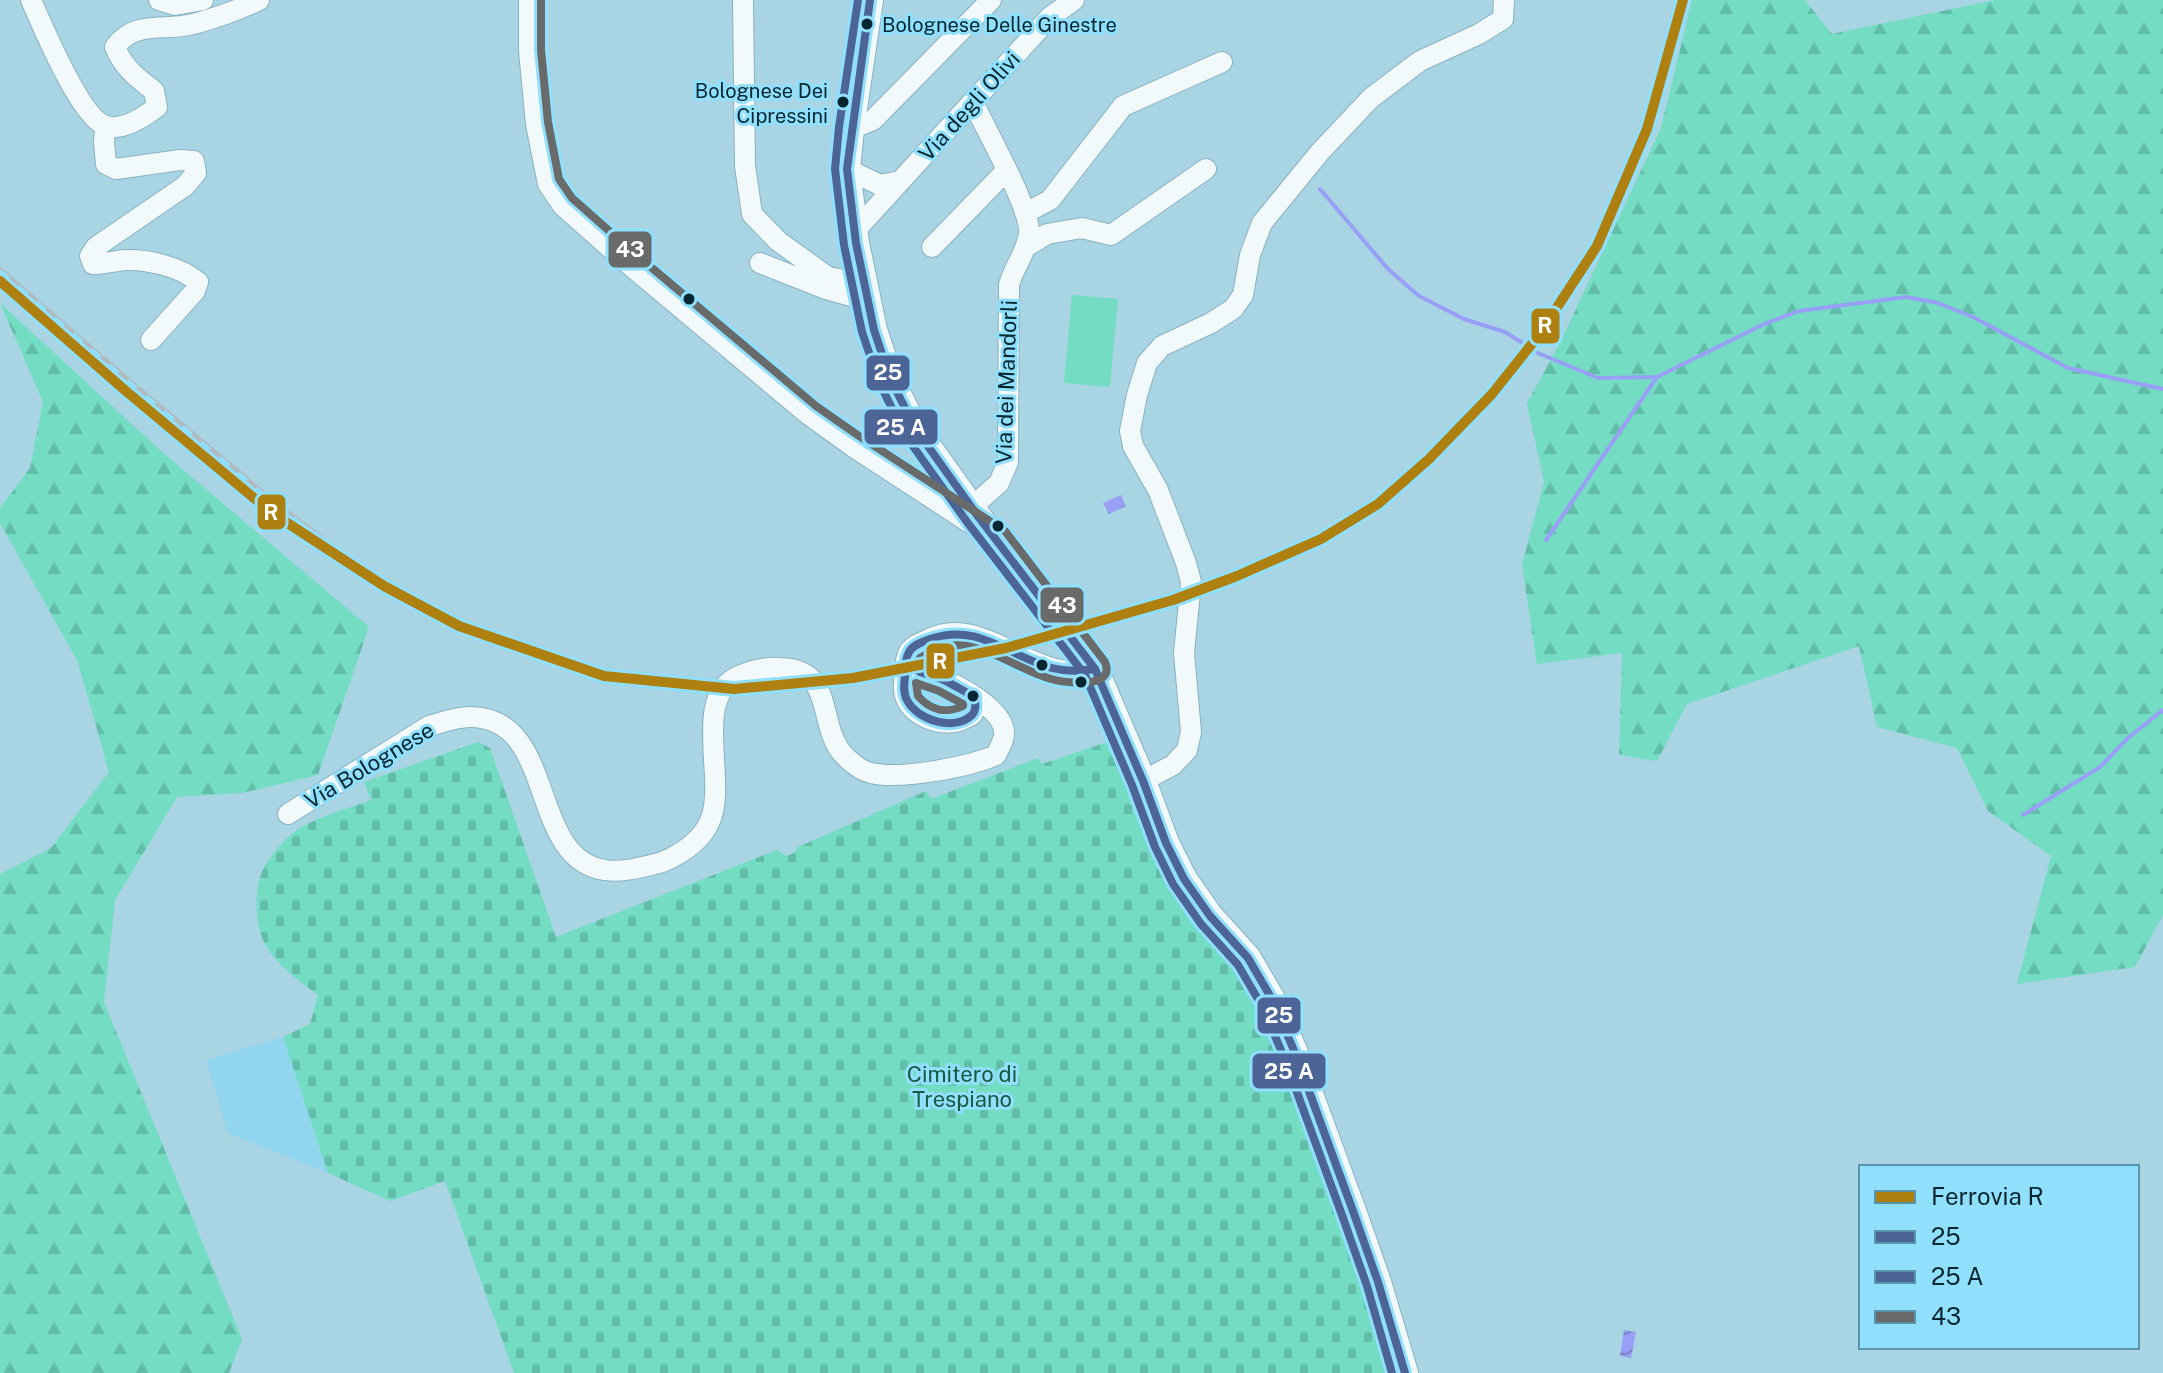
<svg xmlns="http://www.w3.org/2000/svg" width="2163" height="1373" font-family="'Public Sans',sans-serif">
<defs>
<pattern id="forest-firs" width="22" height="20" patternUnits="userSpaceOnUse" patternTransform="scale(2)"><rect width="22" height="20" fill="#73dcc3"/><path d="M5 1l3.5 6h-7zM16 11l3.5 6h-7z" fill="#62bda8"/></pattern>
<pattern id="cemetery-stones" width="16" height="16" patternUnits="userSpaceOnUse" patternTransform="scale(2)"><rect width="16" height="16" fill="#73dcc3"/><path d="M2 7V4a2 2 0 0 1 4 0v3zM10 15v-3a2 2 0 0 1 4 0v3z" fill="#62bda8"/></pattern>
<pattern id="water-waves" width="16" height="10" patternUnits="userSpaceOnUse" patternTransform="scale(2)"><rect width="16" height="10" fill="#97a0f5"/><path d="M0 5q4-4 8 0t8 0" fill="none" stroke="#7982c7"/></pattern>
</defs>
<rect width="100%" height="100%" fill="#a8d4e4"/>
<!-- built -->
<path fill="#91d5ee" d="M283,1037L328,1173L228,1133L206,1060Z"/>
<!-- grass -->
<path fill="#73dcc3" d="M1072,295L1118,299L1110,387L1064,383Z"/>
<!-- forest -->
<path fill="url(#forest-firs)" d="M1692,0H1805L1832,34L1995,0H2163V915L2135,967L2017,984L2051,856L1988,811L1957,748L1877,727L1859,646L1687,704L1657,761L1619,755L1622,653L1537,664L1522,565L1544,482L1527,403L1561,341L1661,128Z
M0,303L161,451L369,627L318,775L242,793L177,797L115,900L104,1002L242,1339L229,1373H0V874L51,848L109,772L78,662L0,523V508L30,468L43,402Z"/>
<!-- cemetery -->
<path fill="url(#cemetery-stones)" d="M1116,739L1177,890L1211,937L1245,976L1267,1012L1288,1063L1386,1345L1393,1373H514L445,1181L390,1201L328,1173L283,1037L310,1024L318,995C298,980 277,966 265,944C255,926 254,892 262,872C269,856 287,835 302,827C322,815 350,808 371,800L364,782L478,742L490,748L556,937L777,850L786,856L794,853L798,847L926,791L931,799L1038,758L1042,764Z"/>
<!-- water -->
<path fill="url(#water-waves)" d="M1121,495L1126,506L1109,514L1103,503Z
M1624,1330L1636,1332L1631,1358L1620,1356Z"/>
<g fill="none" stroke-linecap="round" stroke-linejoin="round">
<!-- stream -->
<path stroke="#97a0f5" stroke-width="4" d="M1320,189L1388,269L1419,296L1464,319L1505,332L1521,342
M1538,353L1598,378L1657,377L1762,325L1799,311L1906,297L1938,303L1973,317L2068,368L2163,389
M1546,540L1657,377
M2023,815L2100,767L2128,738L2163,710"/>
<defs>
<path id="minor" d="M31,0C42,25 81,119 106,126C123,131 144,117 157,107L154,91C137,78 123,67 115,47C136,19 164,32 193,24C213,19 241,9 259,0
M159,0L175,5L203,0
M529,0V51L536,124L548,184L563,206L625,261L809,415L852,446L987,534
M743,0L745,166L752,214L778,241L828,277L865,284
M105,126L104,142L106,164L116,169L180,160L194,161L196,173L185,186L96,247L90,256L93,264C104,264 114,261 125,260C148,259 181,267 198,282L195,291L151,340
M851,129L873,120L991,0
M847,169L880,185L901,181
M1025,213L1050,200L1123,106L1222,62
M854,232L1050,17L1074,0
M932,247L1006,171
M1026,247L1047,234L1082,228L1111,235L1206,169
M760,263L826,289L868,301
M972,507L999,483L1008,462L1009,285C1014,266 1027,252 1029,233C1031,209 985,128 973,102
M975,697V709L972,715C967,717 961,721 955,722C932,726 901,710 904,684C905,675 904,662 908,654C910,647 920,643 927,640C983,610 1035,687 1095,669
M1143,781L1173,765L1187,750L1191,732L1184,653L1191,582L1186,563L1158,490L1133,446L1130,431L1137,395L1147,363L1162,346L1211,323L1233,309L1243,295L1250,255L1262,223L1320,152L1371,98L1420,61L1479,34L1503,19L1504,0
M288,814L429,726C443,722 456,717 470,717C558,717 527,859 605,870C622,873 642,867 659,863C667,861 673,857 680,853C693,845 703,836 709,823C729,784 690,697 739,676C752,670 766,667 780,668C835,669 817,722 842,753C849,761 861,771 871,773C900,780 969,767 996,755C999,748 1005,739 1004,732C1003,709 958,685 939,678C925,674 917,674 907,662"/>
<path id="major" d="M870,0L851,129L847,169L856,243L874,330L890,378L915,428L977,515L1095,669L1143,781L1166,843L1184,879L1210,916L1248,958L1273,1001L1295,1053L1353,1211L1378,1282L1405,1373"/>
</defs>
<!-- minor casing -->
<use href="#minor" stroke="#89b2c0" stroke-width="22"/>
<!-- major casing -->
<use href="#major" stroke="#89b2c0" stroke-width="28"/>
<!-- minor -->
<use href="#minor" stroke="#f2f9fb" stroke-width="20"/>
<!-- major -->
<use href="#major" stroke="#f2f9fb" stroke-width="26"/>
<defs>
<path id="rail" d="M0,271L136,388L275,504L384,586"/>
</defs>
<!-- rail casing -->
<use href="#rail" stroke="#b0bbc0" stroke-width="7"/>
<!-- rail -->
<use href="#rail" stroke="#90dffd" stroke-width="4" stroke-dasharray="12" stroke-linecap="butt"/>
<defs>
<path id="bus-1" d="M870,0L847,169L856,243L874,330L890,378L915,428L977,515L1095,669L1143,781L1166,843L1184,879L1210,916L1248,958L1273,1001L1295,1053L1353,1211L1378,1282L1405,1373
M907,662L920,672L944,680L975,697C975,703 977,710 972,715C954,732 917,720 907,700C903,693 904,684 905,676C905,668 905,659 909,652C913,645 922,642 930,639C979,622 1007,656 1052,668C1067,672 1080,671 1095,669"/>
<path id="bus-2" d="M858,0L839,127L835,169L844,245L862,332L879,382L905,435L967,522L1085,675L1132,785L1155,847L1173,884L1201,924L1238,965L1262,1006L1284,1057L1342,1215L1367,1286L1392,1373"/>
<path id="bus-3" d="M541,0V50L548,122L559,179L572,198L633,252L816,406L859,436L1005,531L1105,662C1110,674 1103,680 1091,682C1038,688 1013,655 967,646C950,643 933,649 920,658
M916,683L939,691L963,704V706C946,714 930,710 918,696Z"/>
</defs>
<!-- bus-1 casing -->
<use href="#bus-1" stroke="#90dffd" stroke-width="14"/>
<!-- bus-2 casing -->
<use href="#bus-2" stroke="#90dffd" stroke-width="14"/>
<!-- bus-3 casing -->
<use href="#bus-3" stroke="#90dffd" stroke-width="14"/>
<!-- bus-1 -->
<use href="#bus-1" stroke="#4c6596" stroke-width="8"/>
<!-- bus-2 -->
<use href="#bus-2" stroke="#4c6596" stroke-width="8"/>
<!-- bus-3 -->
<use href="#bus-3" stroke="#696a6a" stroke-width="8"/>
<defs>
<path id="rail-1" d="M0,281L127,392L272,513L384,586L459,626L604,676L734,689L853,678L1006,648L1173,600L1237,576L1321,539L1378,504L1429,459L1492,394L1539,335L1597,246L1647,129L1683,0"/>
</defs>
<!-- rail-1 casing -->
<use href="#rail-1" stroke="#90dffd" stroke-width="16"/>
<!-- rail-1 -->
<use href="#rail-1" stroke="#ae800f" stroke-width="10"/>
</g>
<!-- markers -->
<g fill="#032631" stroke="#90dffd" stroke-width="3">
<circle cx="867" cy="24" r="7"/>
<circle cx="843" cy="102" r="7"/>
<circle cx="689" cy="299" r="7"/>
<circle cx="998" cy="526" r="7"/>
<circle cx="1042" cy="665" r="7"/>
<circle cx="1081" cy="682" r="7"/>
<circle cx="973" cy="696" r="7"/>
</g>
<g text-anchor="middle" stroke-width="6" stroke-linejoin="round" paint-order="stroke">
<!-- bus labels -->
<g font-size="20" fill="#032631" stroke="#90dffd" text-anchor="start">
<text x="882" y="32">Bolognese Delle Ginestre</text>
<text x="828" y="98" text-anchor="end">Bolognese Dei<tspan x="828" dy="25">Cipressini</tspan></text>
</g>
<!-- street labels -->
<g font-size="22" fill="#032631" stroke="#90dffd">
<text transform="translate(969 106) rotate(-48)" y="8">Via degli Olivi</text>
<text transform="translate(1006 382) rotate(-88)" y="8">Via dei Mandorli</text>
<text transform="translate(369 765) rotate(-31)" y="8">Via Bolognese</text>
</g>
<!-- park labels -->
<g font-size="22" fill="#185940" stroke="#90dffd">
<text x="962" y="1082">Cimitero di<tspan x="962" dy="25">Trespiano</tspan></text>
</g>
</g>
<g stroke="#90dffd" stroke-width="3">
<rect x="607" y="230" width="46" height="39" rx="8" fill="#696a6a"/>
<rect x="1530" y="307" width="31" height="38" rx="8" fill="#ae800f"/>
<rect x="865" y="354" width="46" height="38" rx="8" fill="#4c6596"/>
<rect x="863" y="408" width="76" height="38" rx="8" fill="#4c6596"/>
<rect x="256" y="493" width="31" height="38" rx="8" fill="#ae800f"/>
<rect x="1039" y="586" width="46" height="38" rx="8" fill="#696a6a"/>
<rect x="925" y="642" width="31" height="38" rx="8" fill="#ae800f"/>
<rect x="1256" y="996" width="46" height="39" rx="8" fill="#4c6596"/>
<rect x="1251" y="1052" width="76" height="38" rx="8" fill="#4c6596"/>
</g>
<g font-size="22" text-anchor="middle" font-weight="bold" fill="#fff">
<text x="630" y="257">43</text>
<text x="1545" y="333">R</text>
<text x="888" y="380">25</text>
<text x="901" y="435">25 A</text>
<text x="271" y="520">R</text>
<text x="1062" y="613">43</text>
<text x="940" y="669">R</text>
<text x="1279" y="1023">25</text>
<text x="1289" y="1079">25 A</text>
</g>
<!-- legend -->
<rect x="1859" y="1165" width="280" height="184" fill="#90dffd" stroke="#5895ab" stroke-width="2"/>
<rect x="1875" y="1191" width="40" height="12" fill="#ae800f" stroke="#5895ab" stroke-width="2"/>
<text x="1931" y="1205" font-size="24" fill="#032631">Ferrovia R</text>
<rect x="1875" y="1231" width="40" height="12" fill="#4c6596" stroke="#5895ab" stroke-width="2"/>
<text x="1931" y="1245" font-size="24" fill="#032631">25</text>
<rect x="1875" y="1271" width="40" height="12" fill="#4c6596" stroke="#5895ab" stroke-width="2"/>
<text x="1931" y="1285" font-size="24" fill="#032631">25 A</text>
<rect x="1875" y="1311" width="40" height="12" fill="#696a6a" stroke="#5895ab" stroke-width="2"/>
<text x="1931" y="1325" font-size="24" fill="#032631">43</text>
</svg>
